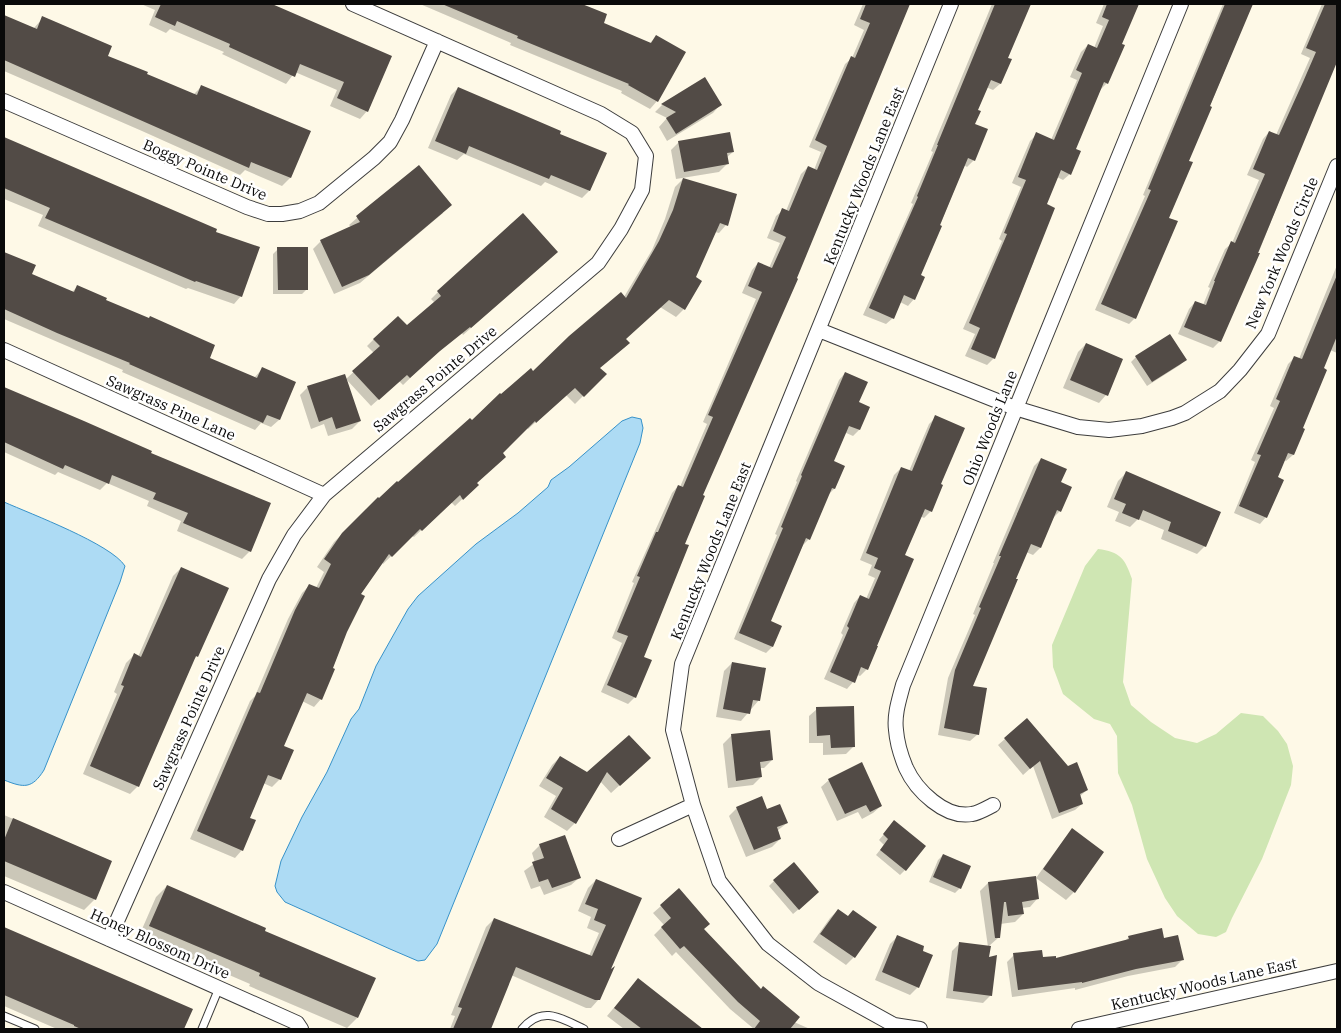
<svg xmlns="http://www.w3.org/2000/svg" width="1341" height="1033" font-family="'IBM Plex Serif',serif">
<rect width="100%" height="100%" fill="#fef9e7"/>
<!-- green -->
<path fill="#cfe6b3" d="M1098,549C1120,552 1125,558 1132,579L1123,682L1131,705L1151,722L1175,738L1197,743L1216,734L1241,713L1263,716L1278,731L1287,744L1293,766L1291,785L1262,859L1232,918L1226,932L1216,937L1198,934L1177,916L1165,898L1147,859L1132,805L1118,773L1117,736L1110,724L1094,719L1063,694L1053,667L1052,645L1085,566Z"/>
<!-- water -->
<path fill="#addbf4" stroke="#3792c9" d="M632,417L641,419L643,428L640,443L437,944L425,960L418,961L390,949L285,902L277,892L275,886L281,861L302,817L327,772L351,719L359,709L376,666L408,609L418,596L476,544L518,513L548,487L551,480L569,467L622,421Z
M4,502C31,514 111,544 125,566L120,582L44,770C32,789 24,788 4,780Z"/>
<!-- shadow -->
<path fill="#0003" d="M141,4H267L390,57L367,111L360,119L330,106L337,90L295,72L286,84L222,54L224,52L170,29L166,33L149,25L155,10Z
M420,4H580L606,15L602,24L649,44L656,37L657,101L650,109L621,93L622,91L510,45L511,43Z
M863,4H909L795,279L702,496L642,657L635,697L628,704L601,692L622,643L612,638L634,583L632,582L672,493L678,486L680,487L707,424L703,422L756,299L742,293L752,270L758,263L769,268L780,243L767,238L776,216L783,210L786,211L801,174L808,167L814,170L821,152L809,147L845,64L852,58L864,30L854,25Z
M992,4H1029L1007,58L1010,60L1000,84L993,90L986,87L977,111L974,124V160L967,167L964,165L920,276L914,299L908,306L900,302L893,318L886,324L863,315L913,204L911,203L933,152L931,151Z
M1104,4H1137L1120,45L1107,83L1100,90L1074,150L1070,174L1063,180L1057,177L1045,205L1032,260L1034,261L994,358L987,365L965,356L975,334L963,329L1002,241L999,239L1021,187L1012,183L1030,141L1037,134L1051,140L1077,80L1070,77L1081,52L1088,45L1094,48L1103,26L1096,23Z
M1223,4H1252L1187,162L1135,318L1129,324L1095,310L1145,196L1143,195Z
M1322,4H1337V56L1258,254L1220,341L1213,348L1178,334L1189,309L1195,302L1203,305L1210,288L1208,287L1225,249L1232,243L1259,180L1247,175L1263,139L1269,132L1276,135L1310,58L1301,54Z
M4,16L33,29L43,18L107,56L145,75L193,95L201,87L309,132L290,178L282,186L245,170L240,175L142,131L4,71Z
M704,79L720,105L713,113L667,141L659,127L667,118L655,112L662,105Z
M458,88L559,134L589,191L582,198L545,182L541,186L464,154L457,160L428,148L451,95Z
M4,139L216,230L215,233L241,296L234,304L188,288L186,289L38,226L43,215L4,199Z
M679,142L733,152L726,158L727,164L719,172L676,179L671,150Z
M683,179L726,225L719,233L715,232L694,277L684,309L676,317L660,307L625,339L599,368L605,374L575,404L566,395L528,429L527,428L501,453L476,484L477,485L455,506L451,502L414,537L412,536L383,564L382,562L360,595L321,699L314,707L302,701L283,746L280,779L272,787L263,783L248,818L242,850L235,858L190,839L250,701L255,696L288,619L302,593L310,585L316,588L324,572L317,567L334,542L378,499L501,396L533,372L624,297L652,250L665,219L675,187Z
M381,197L443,213L360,283L334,294L313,249L321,241L351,227L349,225Z
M278,249L307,289L302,294H273V254Z
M6,254L30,274L72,292L77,287L208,358L254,378L262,369L295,383L279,420L271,427L261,423L255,430L122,372L123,370L4,319V256Z
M550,259L463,335L462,333L431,358L403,385L399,381L371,406L346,379L374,353L367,346L374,339L407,326L435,303L431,299L438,292Z
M1337,265V353L1330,350L1301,428L1303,429L1293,455L1286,461L1284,460L1276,478L1266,517L1260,524L1234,513L1255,462L1251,460L1274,408L1270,406L1288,364L1295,357L1299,359Z
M1086,344L1122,359L1106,395L1099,403L1063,388L1078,352Z
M1136,357L1185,360L1180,365L1147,386L1131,362Z
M845,373L858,403L868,408L859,430L853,436L844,432L832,462L843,467L834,489L828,495L809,539L803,545L769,621L781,626L772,647L766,653L734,639L777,535L775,534L797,482L796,481L839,380Z
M308,387L360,421L352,429L328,436L324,424L311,429L300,395Z
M4,388L127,441L150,453L250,551L242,559L177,531L181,521L147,506L149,501L107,483L100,490L58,472L55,475L4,452Z
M936,417L939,484L931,511L924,518L920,516L903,556L867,669L860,676L857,675L853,682L847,689L824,679L843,635L841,633L854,603L860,596L866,599L875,578L868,575L872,565L860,560L894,475L901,468L909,471L929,424Z
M1041,459L1060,483V511L1052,519L1040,548L1033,555L1026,552L971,687L978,734L970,741L938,735L948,678L975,615L973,614L994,563H993L1034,466Z
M1126,473L1205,546L1197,554L1161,539L1164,530L1138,519L1130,527L1115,521L1119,512L1107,507L1118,481Z
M181,568L197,656L193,660L138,786L130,794L83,774L117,694L114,692L126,663L134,655L138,657L173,576Z
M732,663L759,700L741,721L716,717L724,671Z
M817,709L854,746L846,754L823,755V743H809V716Z
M1027,720L1087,790L1079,797L1082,804L1075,810L1052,819L1033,766L1023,775L998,745Z
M768,731L772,760L764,768H760L761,777L753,785L728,788L723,744L731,736Z
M560,757L588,774L641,766L611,793L600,781L575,823L567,831L544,817L556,796L539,786L552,765Z
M829,780L881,806L873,813L862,819L858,812L837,821L821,787Z
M737,808L767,810L787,823L777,831L780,839L772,847L746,857L729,816Z
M4,815L111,861L95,899L84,910L4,876Z
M890,827L905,870L900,875L876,855L884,845L879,840Z
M1072,830L1074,892L1066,900L1036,878L1065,838Z
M540,845L579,878L571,885L544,895L540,886L531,889L524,871L535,863L532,853Z
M943,855L960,888L955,893L929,882L938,860Z
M1034,877L1037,899L1030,907L1022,908L1023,914L1015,922L1000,924L998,938L989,946L988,958L991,995L983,1003L946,998L952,951L960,943L988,947L980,891L988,883Z
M596,880L640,899L608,973L599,999L591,1008H586L511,975L489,1029H450L455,1016L451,1015L486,927L494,919L589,956L599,933L587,928L591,917L578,911L588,888Z
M774,881L813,897L793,914L769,886Z
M167,886L264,931L357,1018L347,1028L249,986L250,984L139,936L156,897Z
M661,906L703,929L761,991L794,1022L810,1029H754L730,1009L676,952L672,956L654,935L664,925L653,913Z
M838,910L847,917L875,927L854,957L846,965L813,942L830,918Z
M4,928L191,1009L182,1029H57L4,1006Z
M898,936L918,987L910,995L875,980L890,944Z
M1129,937L1163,940L1182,960L1175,967L1128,976L1075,990V988L1012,997L1007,962L1014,955L1055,960L1124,942Z
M638,979L690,1028L691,1029H624L607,1016Z"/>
<!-- building -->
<path fill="#524b46" d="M161,4H272L392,56L368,112L337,98L344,82L300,64L295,77L229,47L230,44L177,21L175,26L155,17Z
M442,4H582L607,14L604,23L651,43L656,35L686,52L658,102L628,85L629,84L517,38L518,36Z
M866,4H910L797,278L798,279L703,495L705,496L685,544L689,545L644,657L652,660L636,698L607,685L628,636L617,632L640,577L637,576L656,532H658L678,485L683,487L713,417L708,415L762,292L748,286L758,262L772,268L786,237L773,231L782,208L789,211L808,166L817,170L827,146L815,140L851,56L855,58L870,23L860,19Z
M995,4H1031L1008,58L1012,59L1001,84L991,80L978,110L981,111L975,124L988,129L975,161L968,158L940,225L942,226L921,275L925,277L915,300L904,295L894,319L869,308L918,197L917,196L938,145H937Z
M1107,4H1139L1122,44L1125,45L1108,84L1104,82L1076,149L1081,151L1071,175L1061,170L1047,204L1055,208L995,359L971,349L980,328L969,323L1007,234L1004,233L1026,180L1018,177L1036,132L1054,140L1082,73L1076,70L1088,44L1097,48L1109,20L1102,17Z
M1225,4H1253L1210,106L1212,107L1189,161L1193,162L1169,218L1178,221L1136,319L1101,304L1151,190L1148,189Z
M1325,4H1337V62L1258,253H1260L1221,342L1184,327L1195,301L1206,305L1215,281H1214L1231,241L1235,243L1265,174L1253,169L1269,131L1279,135L1303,82L1316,52L1306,48Z
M4,15L37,29L42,16L112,46L108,56L148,72L147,74L197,95L201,85L311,131L291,178L251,162L249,168L4,60Z
M705,77L722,105L676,134L666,118L676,112L661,104Z
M458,87L561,131L560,134L607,153L590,191L551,175L549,179L469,146L466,154L435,141Z
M730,132L734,152L727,153L729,164L684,172L678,141Z
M4,137L217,229L216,232L260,247L242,297L196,281L195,282L45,218L50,208L4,188Z
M419,165L452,205L369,275L342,287L320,240L360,222L356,216Z
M683,178L737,194L728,226L720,223L696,277L702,281L685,310L669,300L626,339L630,343L600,368L607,374L584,397L575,388L536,423L535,421L503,453L506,457L477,483L479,485L463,500L460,495L422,531L420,529L392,557L389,554L361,594L365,596L347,632L333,668L335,669L322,700L307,693L284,746L294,750L281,780L268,775L250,818L256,820L243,851L197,831L257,692L260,693L295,610L309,584L319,588L331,564L324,559L342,533L378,497L379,498L397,481L398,482L470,418L472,420L500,393L501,394L531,368L533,371L569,336L621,292L626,298L659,241L673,210Z
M523,213L558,252L471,328L470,327L440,351L410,378L407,375L379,400L352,371L380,346L373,339L398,316L407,325L441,296L437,291Z
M277,247H308V290H278Z
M4,252L36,265L32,274L74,292L77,285L107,298L106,300L149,318L150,316L215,345L210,358L257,378L262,367L296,382L280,420L267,415L263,423L129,364L130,363L57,333L4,309Z
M1337,275V336L1324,368L1327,370L1303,428L1305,429L1294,455L1288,453L1278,477L1284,480L1267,518L1239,506L1261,455L1257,454L1280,401L1276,399L1294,356L1302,359Z
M1170,334L1187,360L1152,382L1135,356Z
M1086,343L1123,359L1108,396L1070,380Z
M845,372L868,382L859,402L870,407L860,430L849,426L834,461L845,466L835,489L832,488L810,540L806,538L771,621L782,626L773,647L739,633L783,528L781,527L802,476L801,475Z
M345,374L361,421L336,429L332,417L319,422L307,386Z
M4,387L84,421L152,451L151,453L271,503L251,552L183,523L188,513L153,499L156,493L112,475L109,484L65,465L63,469L4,442Z
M935,415L965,428L941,484L943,485L932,512L925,509L905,555L914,559L877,646H878L868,670L861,667L855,683L830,672L849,628L847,626L860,595L869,599L881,571L874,568L878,558L866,553L901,467L912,471Z
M1041,458L1067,469L1061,482L1072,487L1061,512L1057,510L1041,548L1031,544L1016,579H1018L973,686L987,688L979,735L944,728L955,670L981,608L979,607L1001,556H999Z
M1126,471L1221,512L1206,547L1168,531L1171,522L1143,510L1139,520L1122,513L1126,504L1114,499Z
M181,567L229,588L198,657L196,656L139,787L90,766L124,686L121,685L134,653L141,657Z
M732,662L766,668L760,701L753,700L750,714L723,709Z
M854,706L855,747L831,748L830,735L817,736L816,707Z
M1027,718L1068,766L1077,762L1088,790L1080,794L1083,804L1059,813L1040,761L1030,769L1004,738Z
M770,730L773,760L760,762L762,777L736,781L731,734Z
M629,735L651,758L620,786L607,772L576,824L551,809L563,788L546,778L560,756L587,772Z
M862,762L882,806L870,812L866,805L845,814L828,779Z
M762,796L767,809L780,804L788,823L777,827L781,839L754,850L736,807Z
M13,818L112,861L96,900L4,861V840Z
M894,820L926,846L906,871L880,850L888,839L883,834Z
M1072,828L1104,852L1075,893L1043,869Z
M565,835L581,878L552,888L548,879L539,882L532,862L544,858L539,844Z
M943,854L971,866L961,889L933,877Z
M794,862L819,892L799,910L773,880Z
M1036,876L1039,899L1022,902L1024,914L1008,916L1006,902H1004L1000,938H995L988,882Z
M596,879L642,898L611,969L615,966L600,1000H595L516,967L491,1029H453L462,1008L458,1007L494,918L592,956L606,925L594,920L598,909L585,904Z
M167,885L266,928L265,931L376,978L358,1018L259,976L260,973L149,926Z
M679,888L710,924L704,929L761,989L763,986L800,1017L790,1029H754L760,1021L738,1002L684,946L680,949L661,927L671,918L660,905Z
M838,909L848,916L853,910L877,927L855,958L820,934Z
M4,927L193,1009L184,1029H81L74,1026V1025L4,995Z
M1162,928L1164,938L1178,935L1184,960L1136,969L1082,983V982L1018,990L1013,953L1042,950L1043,957L1056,956V958L1129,939L1128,936Z
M897,935L924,946L923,951L933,955L919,988L882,972Z
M959,942L991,946L989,957L997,955L992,996L953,991Z
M638,978L703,1029H642L614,1008Z"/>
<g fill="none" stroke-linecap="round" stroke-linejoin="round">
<defs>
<path id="lane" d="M4,1016L35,1029
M202,1029L219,988
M522,1029C542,1005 561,1018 584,1029"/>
<path id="street" d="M4,101L247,207L268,214H282L300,211L319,203L374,158L390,142L402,120L437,41
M819,330L1015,408L1078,427L1109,430L1142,426L1172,418L1185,413L1220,391L1240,370L1268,334L1337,166
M4,350L324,495
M993,805C987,808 979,813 972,814C945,819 916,790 906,768C901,756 897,743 896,730C894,715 899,700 903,685L1181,4
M619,839L693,805
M4,892L297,1023L301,1029
M109,939L269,579L294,535L324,495L598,263L621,229L642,190L646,156L632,133L601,114L353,4
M920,1029L894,1025L818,983L768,944L719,881L693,805L673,730L682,664L951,4
M1079,1029L1337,971"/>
</defs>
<!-- lane casing -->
<use href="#lane" stroke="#3d3d3d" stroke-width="9"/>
<!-- street casing -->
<use href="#street" stroke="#3d3d3d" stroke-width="16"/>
<!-- lane -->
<use href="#lane" stroke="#fff" stroke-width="7"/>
<!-- street -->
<use href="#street" stroke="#fff" stroke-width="14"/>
</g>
<g text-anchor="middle" stroke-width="5" stroke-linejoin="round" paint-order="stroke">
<!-- street labels -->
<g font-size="15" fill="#0a0a0a" stroke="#fff">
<text transform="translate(205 170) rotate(23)" y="5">Boggy Pointe Drive</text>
<text transform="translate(864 176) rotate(-68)" y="5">Kentucky Woods Lane East</text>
<text transform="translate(1282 253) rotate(-67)" y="5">New York Woods Circle</text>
<text transform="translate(435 379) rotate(-40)" y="5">Sawgrass Pointe Drive</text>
<text transform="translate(171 408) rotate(24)" y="5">Sawgrass Pine Lane</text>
<text transform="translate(990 428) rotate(-68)" y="5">Ohio Woods Lane</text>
<text transform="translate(711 551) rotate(-68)" y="5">Kentucky Woods Lane East</text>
<text transform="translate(189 718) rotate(-66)" y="5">Sawgrass Pointe Drive</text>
<text transform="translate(160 944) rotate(24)" y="5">Honey Blossom Drive</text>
<text transform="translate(1204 984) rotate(-13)" y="5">Kentucky Woods Lane East</text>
</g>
</g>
<!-- border -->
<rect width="1341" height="1033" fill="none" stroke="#0a0a0a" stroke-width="10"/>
</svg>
